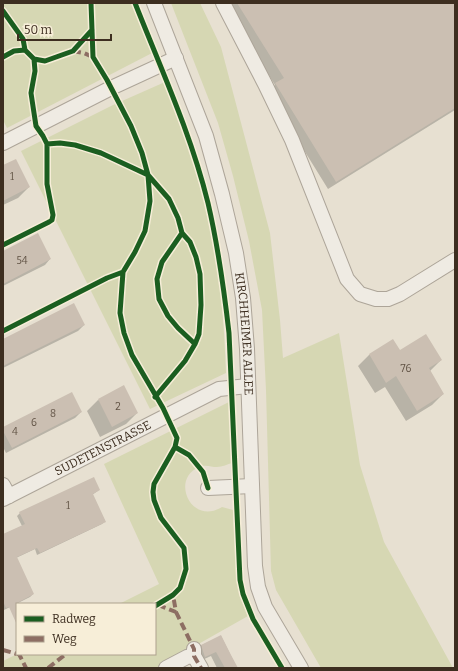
<svg xmlns="http://www.w3.org/2000/svg" width="458" height="671" font-family="Bitter,serif">
<rect width="100%" height="100%" fill="#e7e0d1"/>
<!-- green -->
<path fill="#d6d7b3" d="M3,3H134L154,52L7,128L3,120Z
M171,3H200L221,47L270,233L280,320L283,358L339,333L360,465L384,542L453,668H321L276,590L271,571L266,390L262,310L249,241L233,176L218,123Z
M165,82C179,121 194,161 204,201C219,257 224,315 226,373L150,409L21,151L113,105Z
M229,402L232,463C228,464 222,467 217,467C211,467 206,464 199,467C170,479 191,526 222,507L233,510L237,581L248,616L156,668H3V661L17,654H155V604H119L159,584L104,464Z"/>
<!-- shadow -->
<path fill="#0003" d="M224,3H455V110L328,189L268,92L275,85Z
M3,167L29,187L18,198L3,205Z
M3,252L50,259L45,265L3,286Z
M84,325L78,331L3,368V340Z
M393,341L400,352L441,360L429,372L443,394L432,405L406,421L385,387L375,393L358,366L369,355Z
M98,400L137,413L126,424L100,437L87,411Z
M81,412L75,418L6,453L3,447V429Z
M99,490L92,495L105,521L102,524L37,555L35,549L16,558L33,594L30,597L4,610L3,535L22,526L17,516L20,513Z
M221,636L237,668H217L211,656L200,661L197,650L202,645Z"/>
<!-- building -->
<path fill="#cbbfb2" d="M237,3H455V108L336,182L275,83L284,78Z
M16,159L30,187L3,201V165Z
M38,233L51,259L3,284V251Z
M74,303L85,325L3,366V339Z
M426,334L442,360L429,368L444,394L417,411L396,376L386,383L369,354L393,339L400,350Z
M124,385L138,413L112,427L98,399Z
M72,392L82,412L12,448L3,431V427Z
M94,477L100,490L93,494L106,522L40,553L37,548L17,557L34,594L17,603V625L9,607L6,608L3,601V534L25,524L19,512Z
M221,635L231,655L238,668H225L216,652L205,657L201,645Z"/>
<g fill="none" stroke-linecap="round" stroke-linejoin="round">
<defs>
<g id="minor">
<path id="s1" d="M154,3L206,136L222,194L236,253L243,298L247,349L255,566L258,587L265,607L301,668"/>
<path d="M223,3L265,84L292,140L347,279L360,294L376,299H388L400,294L455,260"/>
<path d="M3,143L111,88L176,58"/>
<path d="M3,485L9,496"/>
<path d="M208,488L252,486"/>
<path id="s2" d="M3,499L219,389L248,386"/>
<path d="M194,649V656L201,668"/>
<path d="M166,668L187,657L194,656"/>
</g>
</defs>
<!-- minor casing -->
<use href="#minor" stroke="#ada599" stroke-width="16"/>
<!-- minor -->
<use href="#minor" stroke="#efebe3" stroke-width="14"/>
<!-- quiet -->
<path stroke="#8d6e63" stroke-width="4" stroke-dasharray="8 4" stroke-linecap="butt" d="M73,51L84,53L93,57
M158,605L176,612L173,595
M176,612L194,649V656L201,668
M3,650L17,654
M17,654H19L26,668
M48,668L66,654"/>
<defs>
<path id="cycleway" d="M91,3L93,57L107,80L131,126L142,153L148,175L150,201L145,231L135,252L123,272L120,313L124,333L132,355L163,408L177,438L175,447L154,484L153,492L154,500L161,518L184,548L186,569L180,588L173,595L155,606
M135,3C161,69 191,134 208,203C218,246 224,289 229,333L240,580L243,594L253,619L282,668
M3,11L23,39L25,50L14,51L3,57
M25,50L34,59L35,71L31,93L34,113L36,126L43,136L47,144L60,143L75,145L101,153L148,175L169,199L178,218L182,233L190,242L196,257L200,274L201,305L199,334L195,344L185,361L155,397
M34,59L45,61L73,51L92,30
M182,233L162,262L157,279L159,299L168,316L178,328L195,344
M3,245L49,222L52,220L53,215L47,184V144
M3,331L107,278L123,272
M175,447L189,455L203,472L208,488"/>
</defs>
<!-- cycleway casing -->
<use href="#cycleway" stroke="#f7eed8" stroke-width="8"/>
<!-- cycleway -->
<use href="#cycleway" stroke="#1b5e20" stroke-width="5"/>
</g>
<g text-anchor="middle" stroke-width="3.5" stroke-linejoin="round" paint-order="stroke">
<!-- number labels -->
<g font-size="10" fill="#605244">
<text x="12" y="180">1</text>
<text x="22" y="264">54</text>
<text x="406" y="372">76</text>
<text x="118" y="410">2</text>
<text x="53" y="417">8</text>
<text x="34" y="426">6</text>
<text x="15" y="435">4</text>
<text x="68" y="509">1</text>
</g>
<!-- street labels -->
<g font-size="12" fill="#3d2e20" stroke="#f7eed8">
<text dy="4" stroke="none"><textPath href="#s1" startOffset="345">KIRCHHEIMER ALLEE</textPath></text>
<text dy="4" stroke="none"><textPath href="#s2" startOffset="112">SUDETENSTRASSE</textPath></text>
</g>
</g>
<!-- border -->
<rect width="458" height="671" fill="none" stroke="#3d2e20" stroke-width="8"/>
<!-- legend -->
<rect x="16" y="603" width="140" height="52" fill="#f7eed8" stroke="#ada18e"/>
<rect x="24" y="616" width="20" height="6" fill="#1b5e20" stroke="#ada18e"/>
<text x="52" y="623" font-size="12" fill="#3d2e20">Radweg</text>
<rect x="24" y="636" width="20" height="6" fill="#8d6e63" stroke="#ada18e"/>
<text x="52" y="643" font-size="12" fill="#3d2e20">Weg</text>
<!-- scale -->
<path d="M18 34v6h93v-6" fill="none" stroke="#3d2e20" stroke-width="2"/>
<text x="24" y="34" font-size="12" fill="#3d2e20" stroke="#f7eed8" stroke-width="3" paint-order="stroke">50 m</text>
</svg>
